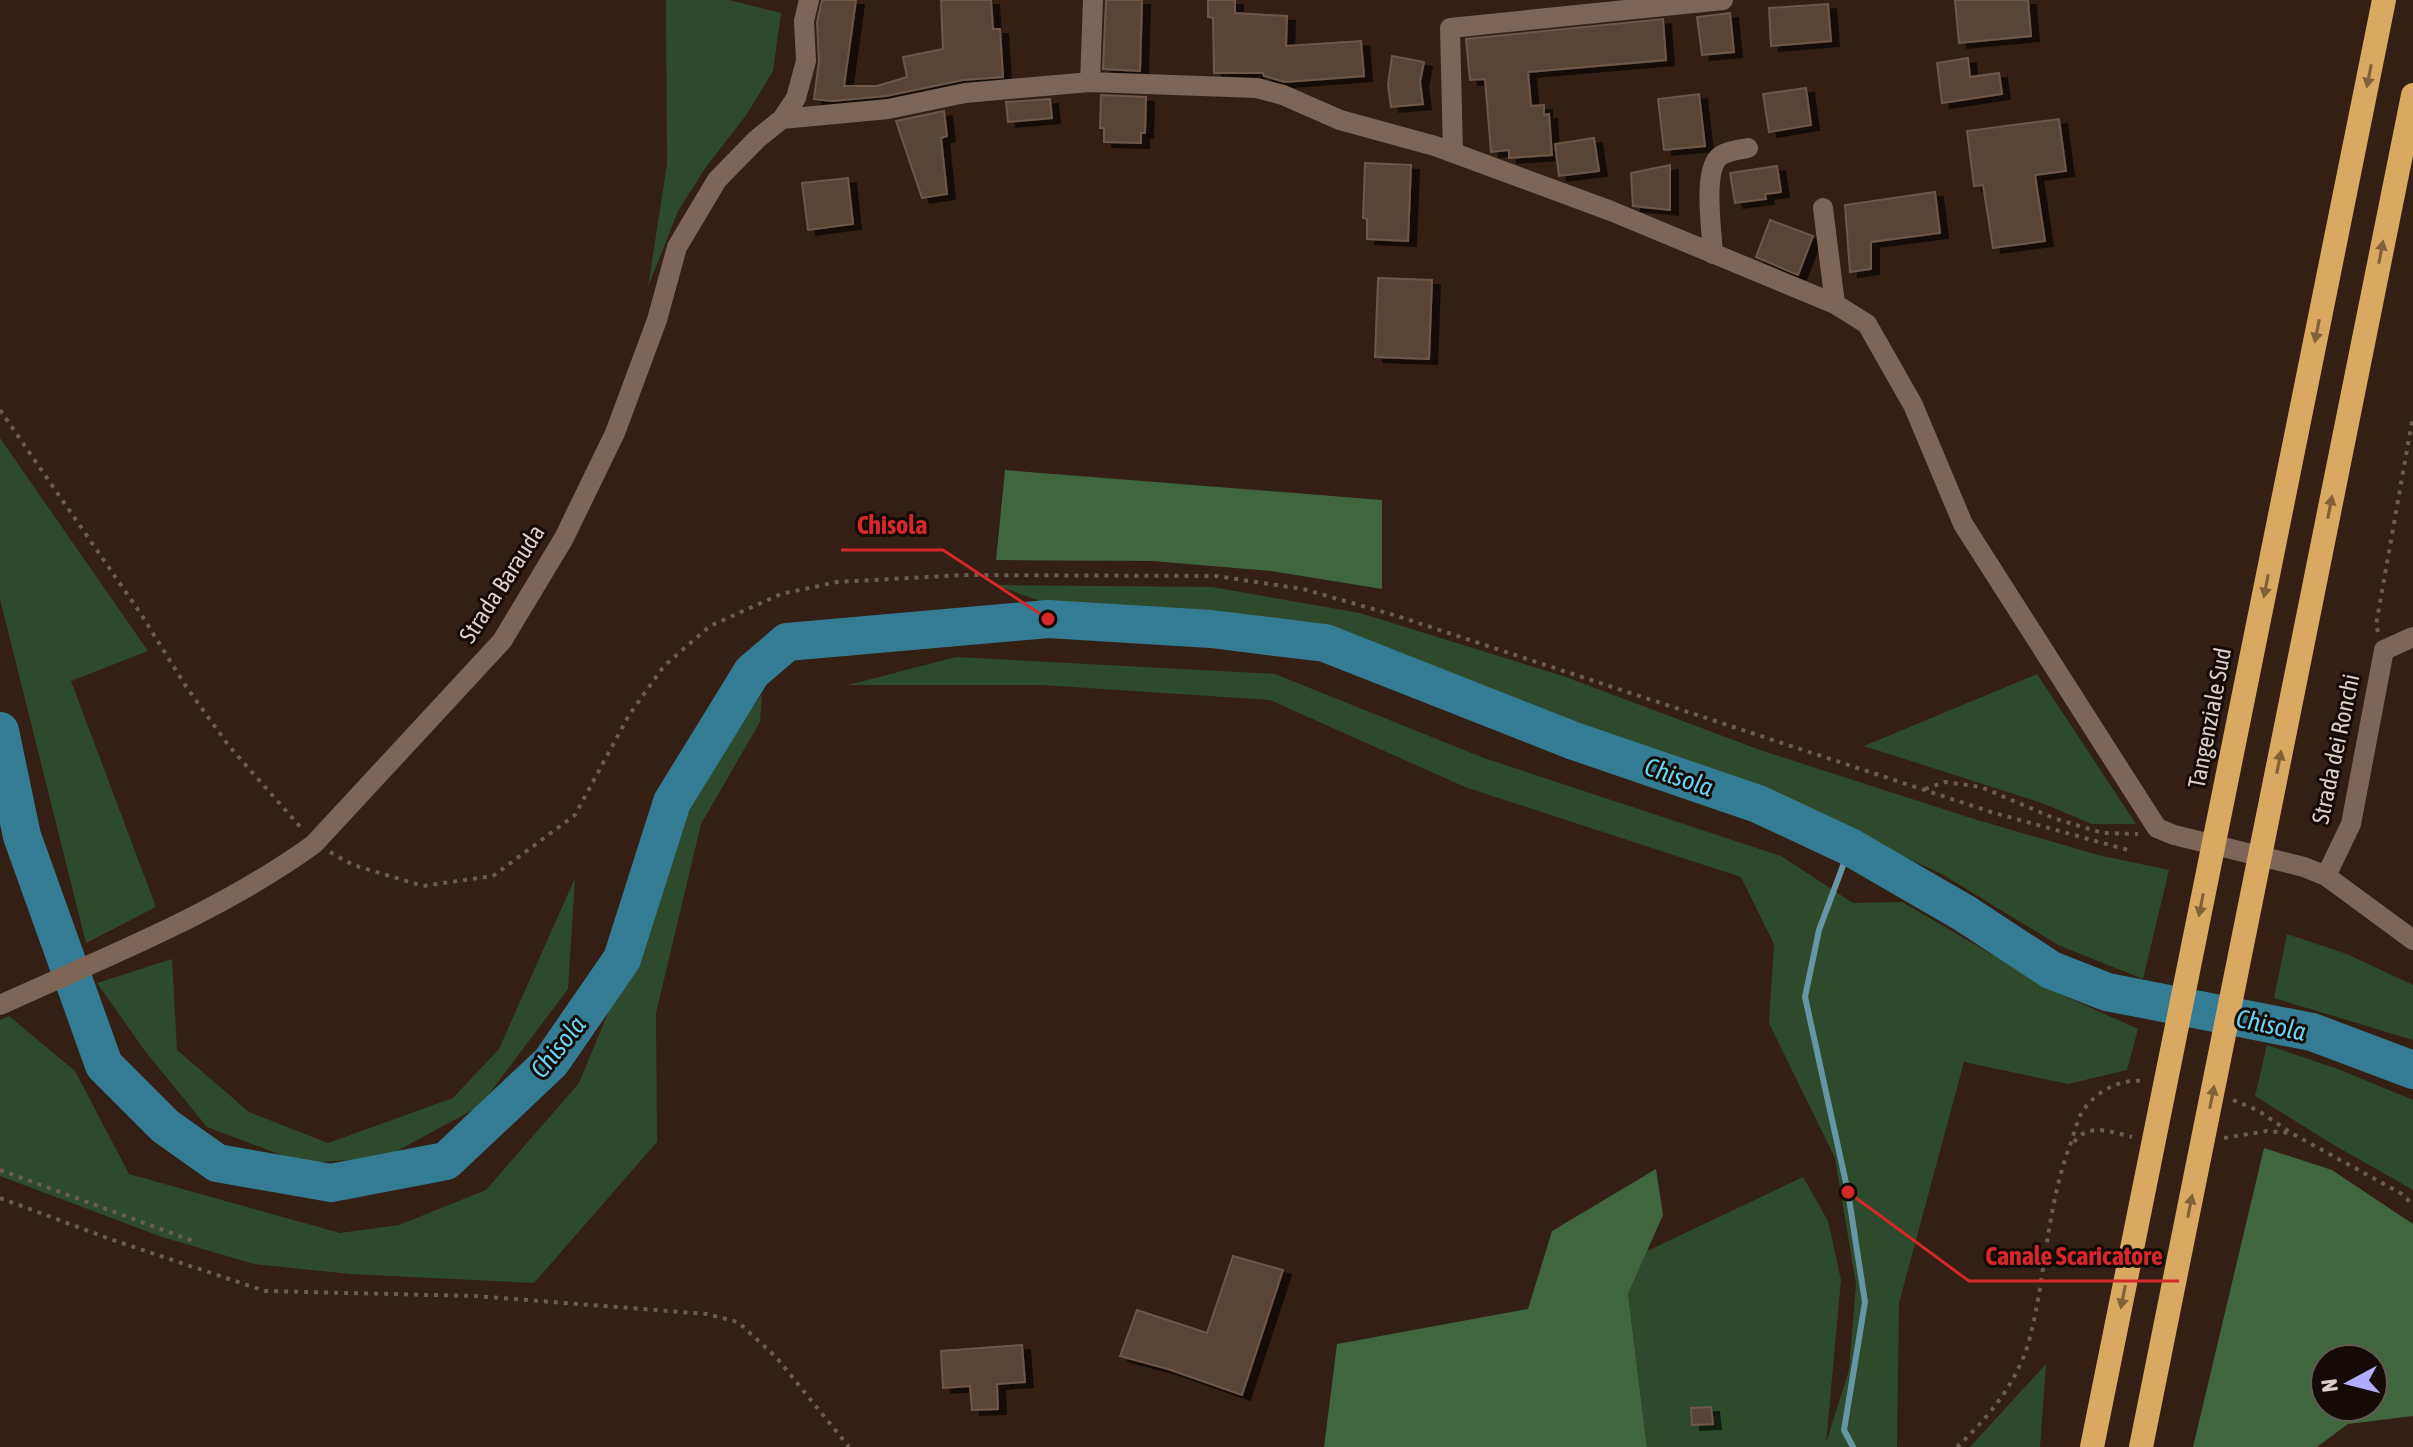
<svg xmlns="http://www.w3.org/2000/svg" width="2413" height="1447" font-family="'Asap Condensed',sans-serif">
<defs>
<filter id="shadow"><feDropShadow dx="8" dy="5" stdDeviation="0" flood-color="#0009"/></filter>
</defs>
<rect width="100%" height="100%" fill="#331f13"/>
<!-- green -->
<path fill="#2d4b2c" d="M666,0H729L781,13L773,71L747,114L706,167L678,211L648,287L667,164Z
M0,438L148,651L71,681L156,907L86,943L0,599Z
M995,585L1212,587L1360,613L1563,676L1760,750L1974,819L2098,855L2169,870L2143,979L2058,945L1942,874L1743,784L1542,713L1351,635L1210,610L1046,603Z
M956,657L1275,674L1484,758L1781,856L1853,903L1902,902L2058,993L2138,1029L2127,1070L2068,1084L1964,1062L1899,1303L1897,1447H1647L1628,1294L1647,1251L1803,1177L1828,1221L1841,1280L1826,1443L1849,1370L1856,1284L1835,1158L1769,1023L1774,944L1741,877L1465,787L1270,700L1042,685H848Z
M2037,674L2136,824H2092L2042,803L1864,746Z
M762,694L760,722L701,824L656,1013L657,1142L534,1283L350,1274L254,1264L162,1237L0,1176V1020L9,1016L75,1071L129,1174L340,1233L399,1225L486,1190L579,1083L623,977L682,809Z
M575,878L568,989L480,1106L384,1158L303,1163L207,1127L145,1051L97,983L172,959L177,1050L249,1112L328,1143L453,1098L499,1049Z
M2287,934L2347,954L2413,985V1040L2274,998Z
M2267,1045L2338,1069L2413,1100V1190L2334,1145L2255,1096Z
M2046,1364L2040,1447H1970Z"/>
<!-- forest -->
<path fill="#3f663d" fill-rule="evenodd" d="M1005,470L1382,500V589L1271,571L1152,561L996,560Z
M2264,1148L2332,1170L2413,1224V1416L2348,1424L2317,1447H2193ZM2325,1359H2373V1407H2325Z
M1656,1169L1663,1215L1628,1294L1647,1447H1324L1337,1344L1528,1309L1552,1231Z"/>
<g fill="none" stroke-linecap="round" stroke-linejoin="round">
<!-- stream -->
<path stroke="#6695a3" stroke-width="6" d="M1850,847L1819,930L1805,997L1848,1192L1865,1302L1844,1430L1853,1447"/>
<!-- river -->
<path stroke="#347c93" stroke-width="38" d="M0,731L22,836L104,1065L165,1126L217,1163L331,1183L446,1161L551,1062L622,959L672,802L752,672L787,642L1048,619L1211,629L1325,643L1574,741L1758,804L1850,847L1964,913L2051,970L2107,992L2312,1032L2413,1070"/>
</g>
<!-- building -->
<path fill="#594436" stroke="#6e584a" stroke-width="2" filter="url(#shadow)" d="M822,0H856L844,86H877L907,77L903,57L943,49L941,0H991L993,29H1000L1003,77L963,80L886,96L832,101L814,99L819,61L817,22Z
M1106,0H1142L1140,71L1103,69Z
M1208,0H1235V13L1287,16L1286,46L1361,41L1364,76L1285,82L1264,76L1263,73H1214L1213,18L1208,17Z
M1955,0H2028L2031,36L1959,43Z
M1828,4L1831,41L1771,46L1769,8Z
M1730,13L1734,52L1702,55L1697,17Z
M1663,19L1666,60L1528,72L1531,106L1544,105V115L1549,114L1552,155L1509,158V150L1491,152L1485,79L1470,80L1466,39Z
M1392,56L1424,62L1420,82L1423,104L1391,107L1388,85Z
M1968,58L1970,77L1999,73L2002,94L1942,103L1937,63Z
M1806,88L1811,125L1769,132L1763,94Z
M1699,94L1705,146L1664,150L1658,99Z
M1101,95L1146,97L1145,133H1141V143L1104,142V128H1100Z
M1050,99L1052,118L1008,122L1006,102Z
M944,111L947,136L941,138L947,194L922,198L896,121Z
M2059,119L2066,171L2035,175L2045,241L1993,248L1983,185L1974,186L1967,131Z
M1594,138L1599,171L1559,176L1555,144Z
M1365,163L1411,165L1408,241L1367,239V219L1363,218Z
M1670,165V210L1633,206L1631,173Z
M1777,166L1781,192L1765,194L1766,199L1735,203L1730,173Z
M848,178L853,224L808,230L802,183Z
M1935,192L1940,233L1871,242V269L1850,272L1845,205Z
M1770,220L1813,236L1798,275L1756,257Z
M1378,278L1432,280L1429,359L1375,357Z
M1233,1256L1283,1270L1242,1395L1168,1369L1120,1356L1137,1310L1207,1333Z
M1022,1345L1025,1382L997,1384L998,1409L972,1410L970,1386L943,1388L941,1351Z
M1711,1407L1713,1424L1692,1425L1691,1408Z"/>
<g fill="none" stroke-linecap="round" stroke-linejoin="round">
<!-- path -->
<path stroke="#6d5c51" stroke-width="4" stroke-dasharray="4 6" stroke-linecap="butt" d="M0,410L141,614L187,688L229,746L302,829
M2378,632L2376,625L2413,416
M1925,789L1945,782L1981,787L2056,819L2103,833L2138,834
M330,852L353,865L423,886L493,876L575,815L629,715L664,666L710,626L781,594L837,582L964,575L1216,576L1303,589L1394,615L1991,812L2128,850
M2233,1100L2257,1110L2293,1134L2402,1194L2413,1205
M2224,1138L2267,1131L2290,1133
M2074,1142C2089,1122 2111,1132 2132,1137
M0,1170L196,1242
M0,1198L110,1239L265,1291L475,1296L707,1314L738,1322L776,1357L849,1447
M1957,1447C1988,1418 2017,1383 2029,1341C2046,1277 2046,1211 2069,1148C2073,1138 2076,1124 2081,1114C2094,1092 2118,1079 2143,1081"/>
<!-- minor -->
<path stroke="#7d6557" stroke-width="20" d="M1090,82L1093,0
M782,119L888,109L965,93L1090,82L1257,88L1283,95L1340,120L1435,146L1611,211L1835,304L1867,324L1913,405L1963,524L2157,828L2174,835L2304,867L2326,876L2413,940
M1453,153L1450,28L1723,0
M1823,208L1835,304
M1713,254C1712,232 1703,174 1718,158C1724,151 1738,150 1748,148
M2326,876L2351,824L2384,650L2413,637
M0,1005C107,956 219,913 314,844L502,641L564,538L615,433L657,320L677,247L717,180L757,139L782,119L796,98L806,61L804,21L809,0"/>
<!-- highway -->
<path stroke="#daa961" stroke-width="24" d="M2092,1447L2384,0
M2141,1447L2413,95"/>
</g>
<!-- one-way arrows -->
<defs><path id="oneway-solid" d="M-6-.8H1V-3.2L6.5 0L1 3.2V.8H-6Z" transform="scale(2)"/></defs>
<g fill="#816238">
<use href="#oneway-solid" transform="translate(2369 76) rotate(101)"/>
<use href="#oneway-solid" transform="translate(2381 252) rotate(-79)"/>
<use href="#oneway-solid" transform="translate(2317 331) rotate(101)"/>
<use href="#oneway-solid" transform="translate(2330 507) rotate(-79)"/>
<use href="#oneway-solid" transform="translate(2266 586) rotate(101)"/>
<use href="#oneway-solid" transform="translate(2279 762) rotate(-79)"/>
<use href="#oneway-solid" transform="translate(2201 905) rotate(101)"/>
<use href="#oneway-solid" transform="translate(2212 1097) rotate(-79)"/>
<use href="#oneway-solid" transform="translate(2190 1206) rotate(-79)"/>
<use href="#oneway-solid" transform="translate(2123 1297) rotate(101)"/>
</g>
<g text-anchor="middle" stroke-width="6" stroke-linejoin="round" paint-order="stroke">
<!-- street labels -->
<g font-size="24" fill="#dccfc7" stroke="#140b06">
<text transform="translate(502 584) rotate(-57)" y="8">Strada Barauda</text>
<text transform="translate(2210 718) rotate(-79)" y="8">Tangenziale Sud</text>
<text transform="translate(2336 749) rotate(-78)" y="8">Strada dei Ronchi</text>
</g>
<!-- water labels -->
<g font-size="26" font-style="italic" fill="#6ad4f7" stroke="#140b06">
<text transform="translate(1679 777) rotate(19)" y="9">Chisola</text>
<text transform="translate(2271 1025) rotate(12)" y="9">Chisola</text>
<text transform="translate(558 1047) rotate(-51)" y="9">Chisola</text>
</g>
</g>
<!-- callouts -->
<path fill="none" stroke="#d62828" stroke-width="3" d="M1048 619L943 550H841M1848 1192L1969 1281H2179"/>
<g fill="#d62828" stroke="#140b06" stroke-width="3">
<circle cx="1048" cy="619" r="8"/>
<circle cx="1848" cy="1192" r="8"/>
</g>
<g font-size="26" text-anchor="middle" font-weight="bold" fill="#d62828" stroke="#140b06" stroke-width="6" stroke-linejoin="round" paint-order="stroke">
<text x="892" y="534">Chisola</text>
<text x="2074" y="1265">Canale Scaricatore</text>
</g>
<!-- north arrow -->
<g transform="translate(2349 1383) rotate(263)"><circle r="38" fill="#140b06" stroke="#645953" stroke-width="2"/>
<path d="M0-6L14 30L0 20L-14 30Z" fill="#b1adfa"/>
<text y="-12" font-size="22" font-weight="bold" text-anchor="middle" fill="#dccfc7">N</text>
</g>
</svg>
